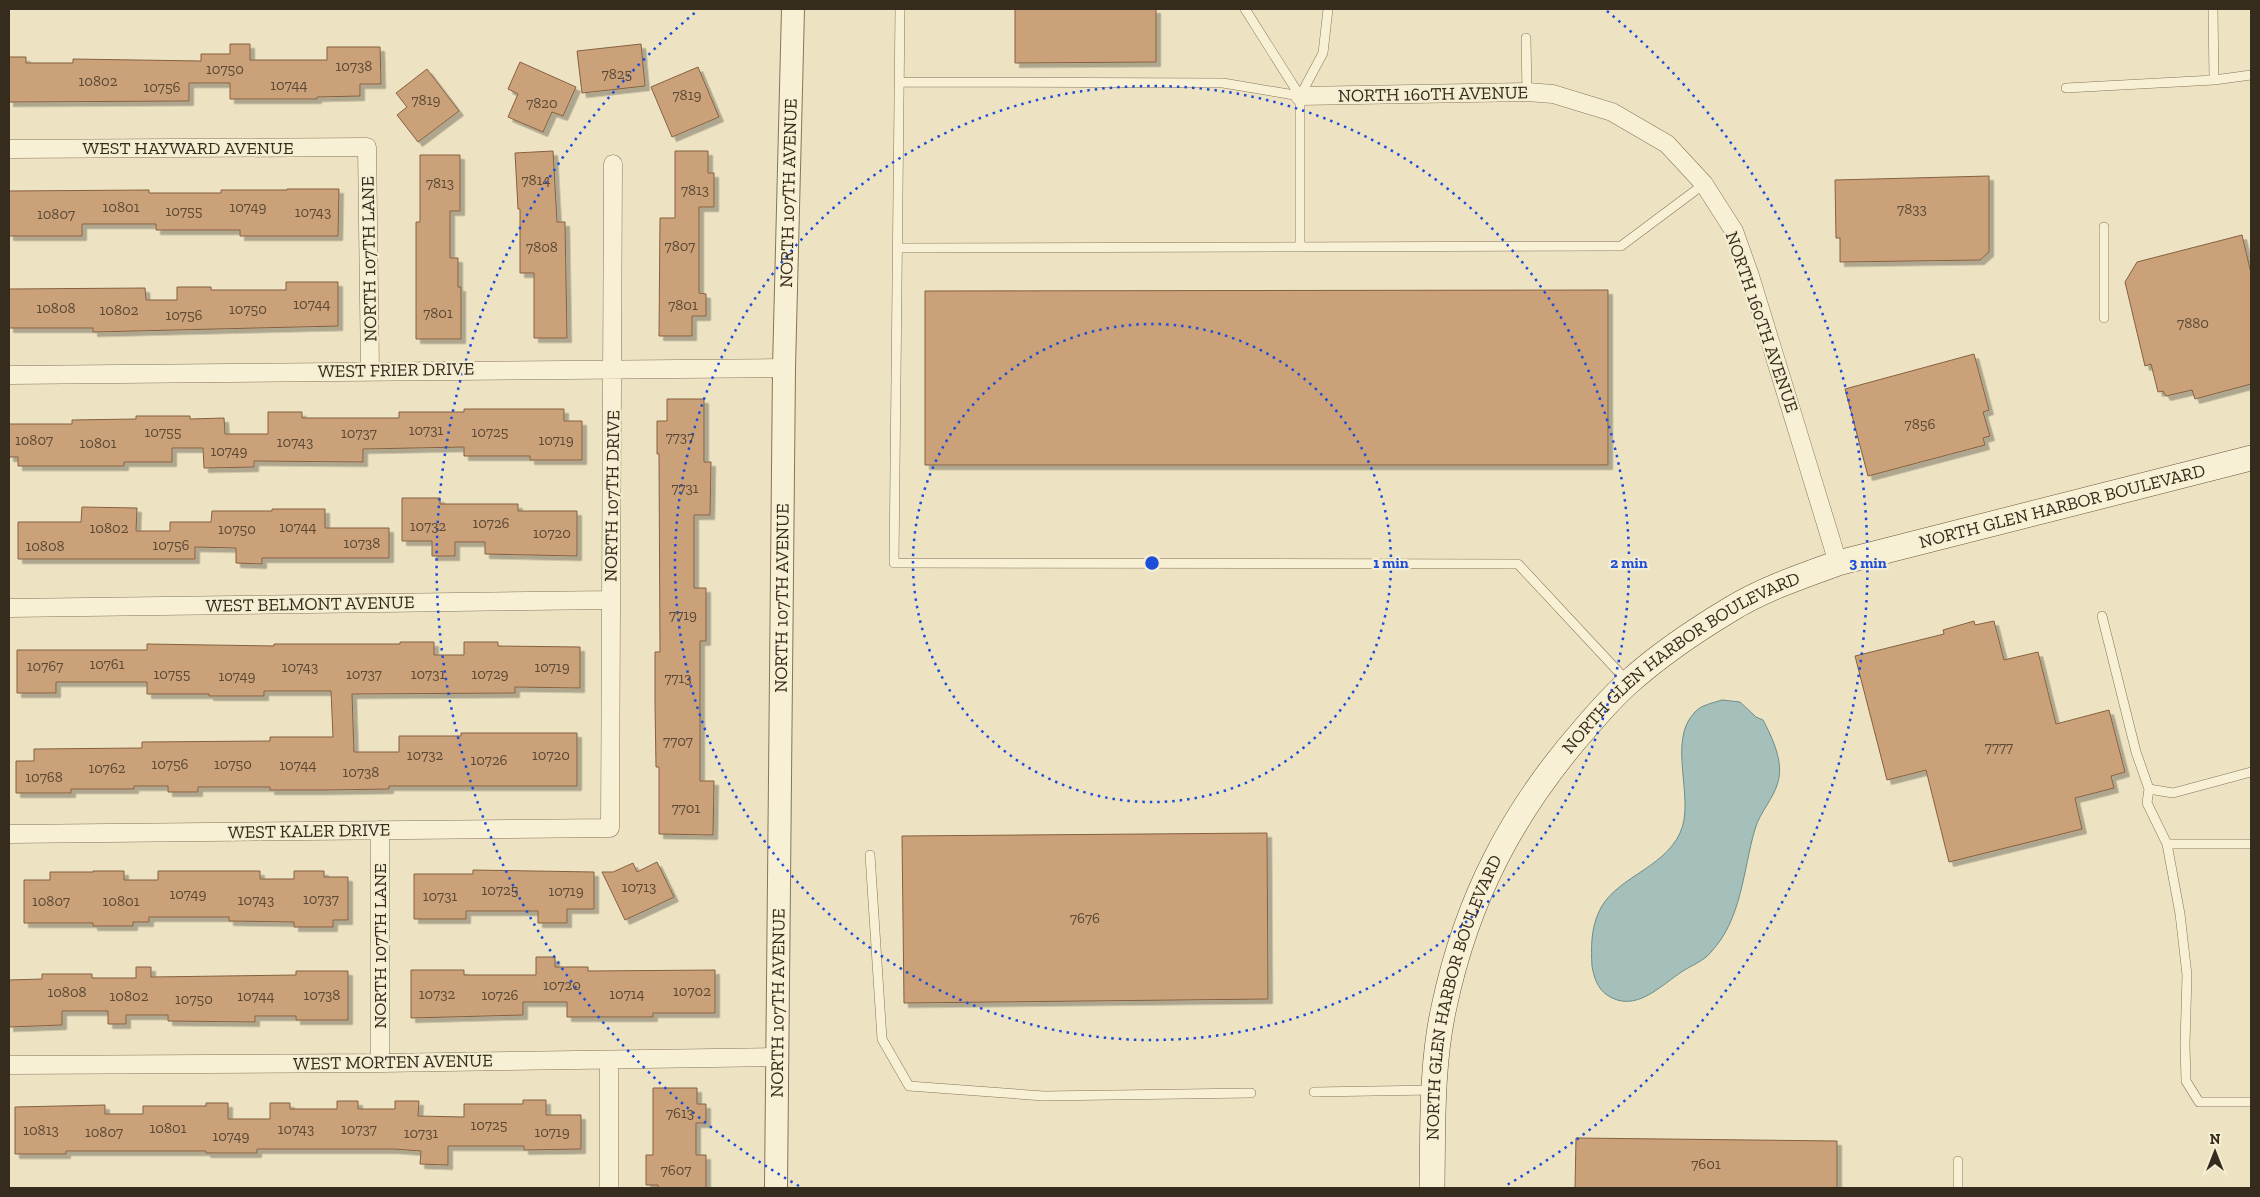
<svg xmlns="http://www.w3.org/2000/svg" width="2260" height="1197" font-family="'Zilla Slab',serif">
<defs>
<filter id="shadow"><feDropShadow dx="4.5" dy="4.5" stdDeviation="0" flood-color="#0004"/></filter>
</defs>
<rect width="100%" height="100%" fill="#ede3c2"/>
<!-- water -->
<path fill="#a5c0ba" stroke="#6c8d88" d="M1722,700L1740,702L1756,717L1763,720C1772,737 1784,762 1778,782C1774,798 1760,812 1755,829C1743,870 1742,919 1711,952C1704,961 1692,965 1683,971C1660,986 1635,1014 1607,995C1597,988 1594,977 1592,966C1591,948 1591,930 1598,914C1612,878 1663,870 1680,833C1696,799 1666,741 1695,712C1701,705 1713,703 1722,700Z"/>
<!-- building -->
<path fill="#caa179" stroke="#856140" filter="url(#shadow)" d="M1015,9H1156V62L1015,63Z
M230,44H250V60H327V47H380L381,84H360V96L317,97V99H230V83H189V101L9,102V57H26V63H73V59L201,61V54H230Z
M641,44L645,86L582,93L577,51Z
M520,62L576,87L563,116L552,112L543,132L508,117L518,94L508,89Z
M698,67L719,117L672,137L651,87Z
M427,69L459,111L418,142L397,115L407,107L396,93Z
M553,151L557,222H565L567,338H534V273H520V209H518L515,153Z
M675,151H708V173H714V207H699V293L706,294V316H692V336H659L660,218H675Z
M420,155H460V211H450V258H458V287H461V339H416V222H420Z
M1989,176V252L1980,260L1840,262V238H1836L1835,180Z
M287,189H339L338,236H240V230H156V224H82V236H9V191L149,190V193H221V190H287Z
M2242,235L2251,273V384L2195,399L2192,390L2166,396L2163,391L2158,392L2151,364L2145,366L2125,282L2137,262Z
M286,282H338V326L93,332V328H9V289L145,288L146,300H177V287H211V290H286Z
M1608,290V465H925V291Z
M1974,354L1989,410L1983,412L1990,436L1983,438L1985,445L1868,476L1845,389Z
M667,399H704V462H711L710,515H694V588H706V641H700V781H714L713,835L659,834V767H656L655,704V652H660L659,454H657V421H667Z
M464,409H564V421H582V460H530V456H464V447L363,449V462L254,461V467L204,468L203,448H172V462H124V466H18V457H9V424H72V420L136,419V416H190V419L224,418L225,434H268V412H302V418H399V412H464Z
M402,498H440V504H518V511H577V556L485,554V542H455V556H432V541H402Z
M82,507L137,508L136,531H170V522H211L212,511H272V509H325V528H389V558H262V564L236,563V548L195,547V559H18V522H81Z
M1974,621L1975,625L1994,621L2004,660L2038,652L2056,724L2109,710L2125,772L2111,776L2114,788L2075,798L2082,829L1949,862L1926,770L1887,780L1855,656L1944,634L1943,630Z
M400,642H434V655H464V642H498V646L580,647V688L515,687V693L352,694L354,752H399V736H461V733H577V786H389V789L327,790H270V787H198V792H168V786H134V789H71V793H16V761H34V749L142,748V742L270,741V737H333L331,691H264V696H209V694H147V682H56V693H17V650H147V644L274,646V644H400Z
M1267,833L1268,999L904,1003L902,836Z
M657,862L674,897L625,920L602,872H613L633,863L637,872Z
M473,870L594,872V909H567V923H538V911H466V919H414V874H473Z
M93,871H124V880H158V871H260V879H294V871H324V877H348V920H333V927H294V922L229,921V917H149V922H133V926H93V923H24V880H50V872H93Z
M536,957H555V967H588V971L715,970V1013H653V1017H567V1002H523V1015L411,1018V970H464V975H536Z
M136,967H151V977L296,975V971H348V1020H296V1016H255V1022L168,1021V1015H126V1024H108V1011H62V1025L9,1027V980L42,979V974H92V978H136Z
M653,1088H697V1104H706V1123H696V1155H706V1188H658V1185H646V1155H653Z
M523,1100H546V1115H581V1149L524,1150V1146H448V1165L420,1164L421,1151L394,1149H257V1153H206V1151H66V1154H15V1107L105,1105V1114H143V1106H206V1103H228V1119H270V1103H290V1109H337V1101H358V1109H395V1101H419L418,1116L464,1117V1104H523Z
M1576,1138L1837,1141V1188H1575Z"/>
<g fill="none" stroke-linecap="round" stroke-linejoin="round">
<defs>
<path id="service" d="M900,9L894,563L1518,564L1628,682
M1245,9L1300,96
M2213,9L2214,80
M1526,38L1527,92
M899,82L1223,83L1300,96
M2066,88L2214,80L2251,75
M1300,247V96L1323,53L1328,9
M898,248L1621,246L1704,184
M2104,318V227
M2102,616L2136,752L2149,789L2173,793L2251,772
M2149,789L2147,803L2167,844
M2251,844H2167L2180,914L2187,975L2185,1045L2186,1081L2199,1102H2251
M870,855L882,1039L909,1086L1044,1096L1251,1093
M1314,1092L1433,1090
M1958,1161V1188"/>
<path id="minor" d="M1300,96L1527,92L1553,94L1612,112L1667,144L1704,184L1734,231L1750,276L1838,563
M9,149L367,147L370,371
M9,375L784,368
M9,608L611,600
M380,830V1063
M9,834L610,828L613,164
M9,1065L380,1063L778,1057
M609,1188V1060"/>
<g id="tertiary">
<path id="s1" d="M776,1188L784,368L793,9"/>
</g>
<g id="secondary">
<path id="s2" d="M1432,1188C1433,1129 1431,1065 1444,1007C1467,898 1513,810 1587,726C1600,711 1614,695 1629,682C1659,655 1696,630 1731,609C1764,589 1802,576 1838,563L2251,458"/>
</g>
</defs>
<!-- service casing -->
<use href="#service" stroke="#86755a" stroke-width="10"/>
<!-- minor casing -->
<use href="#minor" stroke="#86755a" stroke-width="19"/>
<!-- tertiary casing -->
<use href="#tertiary" stroke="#86755a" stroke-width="24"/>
<!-- secondary casing -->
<use href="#secondary" stroke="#68563d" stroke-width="26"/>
<!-- service -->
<use href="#service" stroke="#f8f0d5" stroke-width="9"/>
<!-- minor -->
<use href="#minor" stroke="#f8f0d5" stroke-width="18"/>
<!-- tertiary -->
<use href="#tertiary" stroke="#f8f0d5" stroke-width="22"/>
<!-- secondary -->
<use href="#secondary" stroke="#f8f0d5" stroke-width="25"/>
</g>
<!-- distance rings -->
<g fill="none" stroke="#1d4ed8" stroke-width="2.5" stroke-dasharray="2.5 5">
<circle cx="1152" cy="563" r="239"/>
<circle cx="1152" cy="563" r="477"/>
<path d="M799 1186A716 716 0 0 1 697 11M1607 11A716 716 0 0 1 1505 1186"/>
</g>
<g text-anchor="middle" stroke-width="4.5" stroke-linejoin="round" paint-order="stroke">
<!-- number labels -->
<g font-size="15" fill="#5b4935">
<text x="354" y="71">10738</text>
<text x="225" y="74">10750</text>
<text x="617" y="79">7825</text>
<text x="98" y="86">10802</text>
<text x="289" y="90">10744</text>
<text x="162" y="92">10756</text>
<text x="687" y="100">7819</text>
<text x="426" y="105">7819</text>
<text x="542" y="108">7820</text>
<text x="536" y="185">7814</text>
<text x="440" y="188">7813</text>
<text x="695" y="195">7813</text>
<text x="121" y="212">10801</text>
<text x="248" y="212">10749</text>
<text x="1912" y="214">7833</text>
<text x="184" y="216">10755</text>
<text x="313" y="217">10743</text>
<text x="56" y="219">10807</text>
<text x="680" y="251">7807</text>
<text x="542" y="252">7808</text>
<text x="312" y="309">10744</text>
<text x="683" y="310">7801</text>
<text x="56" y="313">10808</text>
<text x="248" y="314">10750</text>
<text x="119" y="315">10802</text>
<text x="438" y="318">7801</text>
<text x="184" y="320">10756</text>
<text x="2193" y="328">7880</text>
<text x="1920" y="429">7856</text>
<text x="426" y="435">10731</text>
<text x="163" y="437">10755</text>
<text x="490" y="437">10725</text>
<text x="359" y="438">10737</text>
<text x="680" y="442">7737</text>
<text x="34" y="445">10807</text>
<text x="556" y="445">10719</text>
<text x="295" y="447">10743</text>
<text x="98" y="448">10801</text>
<text x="229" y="456">10749</text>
<text x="685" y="493">7731</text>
<text x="491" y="528">10726</text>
<text x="428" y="531">10732</text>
<text x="298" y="532">10744</text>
<text x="109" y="533">10802</text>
<text x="237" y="534">10750</text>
<text x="552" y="538">10720</text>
<text x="362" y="548">10738</text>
<text x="171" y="550">10756</text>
<text x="45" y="551">10808</text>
<text x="683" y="620">7719</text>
<text x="107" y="669">10761</text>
<text x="45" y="671">10767</text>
<text x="300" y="672">10743</text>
<text x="552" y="672">10719</text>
<text x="172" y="679">10755</text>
<text x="364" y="679">10737</text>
<text x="428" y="679">10731</text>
<text x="490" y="679">10729</text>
<text x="237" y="681">10749</text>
<text x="678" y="683">7713</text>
<text x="678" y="746">7707</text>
<text x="1999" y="752">7777</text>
<text x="425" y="760">10732</text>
<text x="551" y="760">10720</text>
<text x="489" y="765">10726</text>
<text x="170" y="769">10756</text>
<text x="233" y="769">10750</text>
<text x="298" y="770">10744</text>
<text x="107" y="773">10762</text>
<text x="361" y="777">10738</text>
<text x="44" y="782">10768</text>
<text x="686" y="813">7701</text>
<text x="639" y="892">10713</text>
<text x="500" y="895">10725</text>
<text x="566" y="896">10719</text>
<text x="188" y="899">10749</text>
<text x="440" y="901">10731</text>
<text x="321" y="904">10737</text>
<text x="256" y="905">10743</text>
<text x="51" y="906">10807</text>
<text x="121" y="906">10801</text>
<text x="1085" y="923">7676</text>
<text x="562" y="990">10720</text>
<text x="692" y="996">10702</text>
<text x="67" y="997">10808</text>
<text x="437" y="999">10732</text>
<text x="627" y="999">10714</text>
<text x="322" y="1000">10738</text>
<text x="500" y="1000">10726</text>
<text x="129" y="1001">10802</text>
<text x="256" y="1001">10744</text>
<text x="194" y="1004">10750</text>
<text x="680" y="1118">7613</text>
<text x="489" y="1130">10725</text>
<text x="168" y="1133">10801</text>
<text x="296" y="1134">10743</text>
<text x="359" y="1134">10737</text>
<text x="41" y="1135">10813</text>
<text x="104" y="1137">10807</text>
<text x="552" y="1137">10719</text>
<text x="421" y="1138">10731</text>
<text x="231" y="1141">10749</text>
<text x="1706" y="1169">7601</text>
<text x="676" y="1175">7607</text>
</g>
<!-- street labels -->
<g font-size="18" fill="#362c1e" stroke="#f4edd2">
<text transform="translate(1433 94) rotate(-1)" y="6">NORTH 160TH AVENUE</text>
<text x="188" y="154">WEST HAYWARD AVENUE</text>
<text dy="6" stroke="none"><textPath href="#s1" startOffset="995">NORTH 107TH AVENUE</textPath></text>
<text transform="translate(369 259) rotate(-91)" y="6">NORTH 107TH LANE</text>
<text transform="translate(1762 322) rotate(71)" y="6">NORTH 160TH AVENUE</text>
<text transform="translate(396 370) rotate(-1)" y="6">WEST FRIER DRIVE</text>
<text transform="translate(612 496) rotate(-89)" y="6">NORTH 107TH DRIVE</text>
<text dy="6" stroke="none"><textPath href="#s2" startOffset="1035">NORTH GLEN HARBOR BOULEVARD</textPath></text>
<text dy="6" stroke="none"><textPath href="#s1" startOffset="590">NORTH 107TH AVENUE</textPath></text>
<text transform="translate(310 604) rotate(-1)" y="6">WEST BELMONT AVENUE</text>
<text dy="6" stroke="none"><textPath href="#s2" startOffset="615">NORTH GLEN HARBOR BOULEVARD</textPath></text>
<text transform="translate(309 831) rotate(-1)" y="6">WEST KALER DRIVE</text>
<text transform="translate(380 946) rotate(-90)" y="6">NORTH 107TH LANE</text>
<text dy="6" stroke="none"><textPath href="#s2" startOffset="195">NORTH GLEN HARBOR BOULEVARD</textPath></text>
<text dy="6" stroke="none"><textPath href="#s1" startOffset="185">NORTH 107TH AVENUE</textPath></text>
<text transform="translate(393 1062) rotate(-1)" y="6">WEST MORTEN AVENUE</text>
</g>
</g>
<circle cx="1152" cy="563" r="8" fill="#1d4ed8" stroke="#f4edd2" stroke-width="2.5"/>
<g font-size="15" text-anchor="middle" font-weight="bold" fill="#1d4ed8" stroke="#f4edd2" stroke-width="4.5" stroke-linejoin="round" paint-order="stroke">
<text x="1391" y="568">1 min</text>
<text x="1629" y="568">2 min</text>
<text x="1868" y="568">3 min</text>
</g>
<!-- border -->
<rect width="2260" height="1197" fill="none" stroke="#362c1e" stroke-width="20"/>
<!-- north arrow -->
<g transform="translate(2215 1152)" stroke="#f4edd2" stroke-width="4" paint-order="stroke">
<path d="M0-4L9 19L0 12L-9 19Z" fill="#362c1e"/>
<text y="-8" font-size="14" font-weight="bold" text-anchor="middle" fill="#362c1e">N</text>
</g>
</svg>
